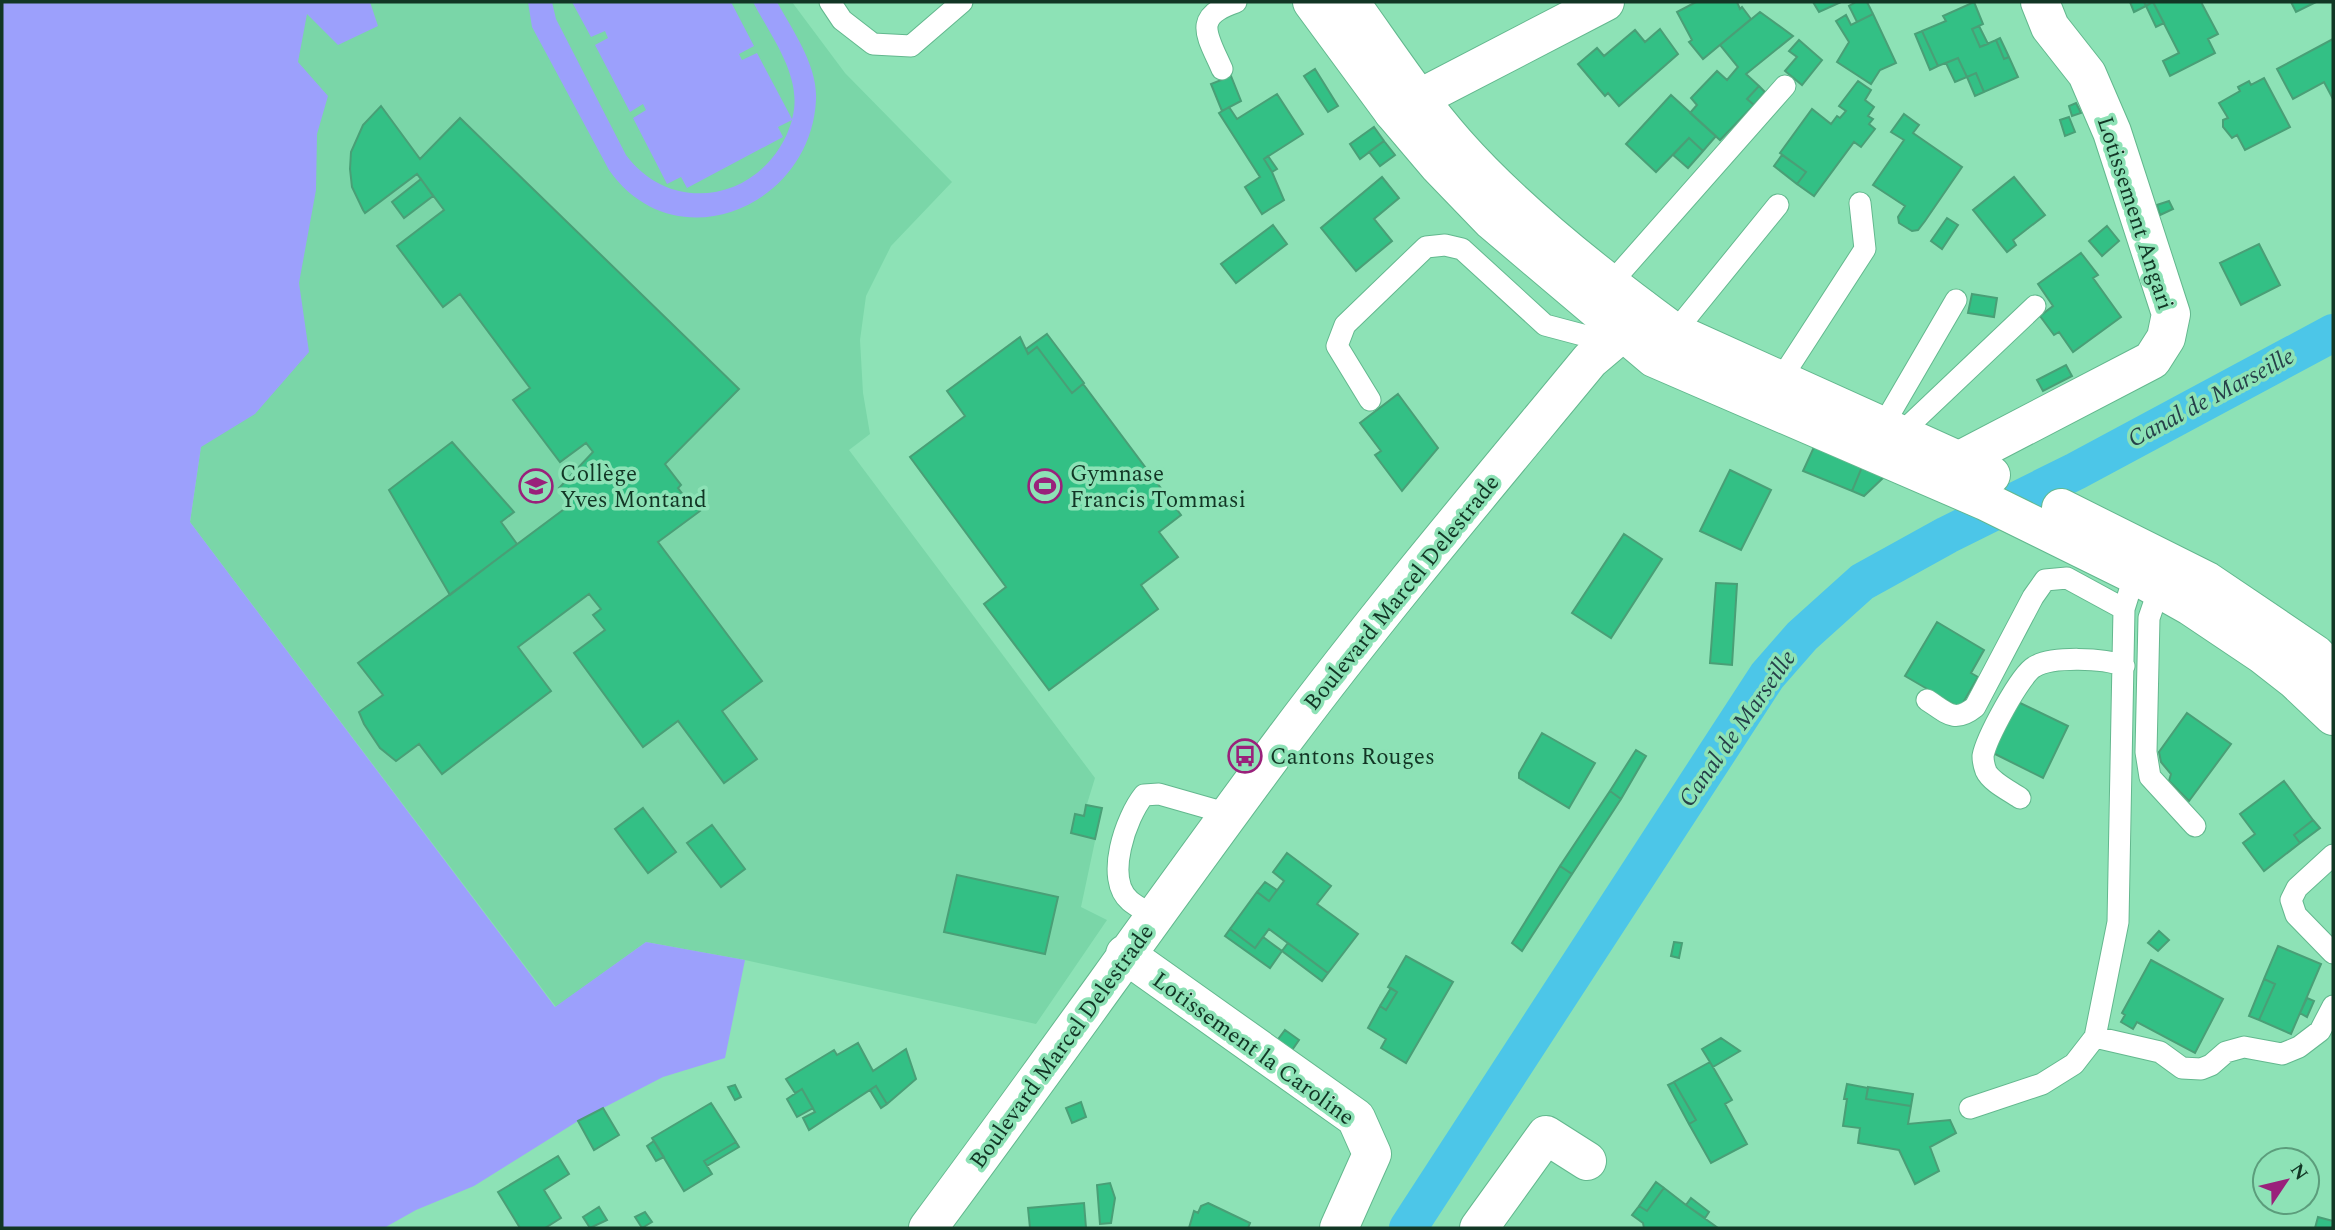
<svg xmlns="http://www.w3.org/2000/svg" width="2335" height="1230" font-family="Spectral,serif">
<rect width="100%" height="100%" fill="#8de2b6"/>
<!-- built -->
<path fill="#7ad6a8" d="M265,2H792L845,73L952,182L891,246L866,296L860,340L863,393L870,434L849,450L1095,778L1087,804L1102,808L1081,907L1107,920L1036,1024L745,960L646,942L556,1007L190,522Z"/>
<!-- green -->
<path fill="#9ca0fc" d="M2,2H370L378,26L338,45L307,14L298,62L328,96L317,134L316,190L299,283L309,352L255,414L201,447L190,522L555,1007L646,942L745,960L725,1058L663,1077L578,1121L474,1186L416,1210L384,1228H2Z
M528,2H552L556,19L626,155C675,221 770,197 792,120L778,127L783,137L687,188L681,177L667,184L633,118L646,110L643,104L630,112L595,45L608,38L605,31L591,37L572,2H731L754,46L739,54L742,60L757,53L792,119C804,78 771,37 753,2H777C793,31 818,66 816,100C811,207 675,264 609,170L532,27Z"/>
<g fill="none" stroke-linecap="round" stroke-linejoin="round">
<!-- canal -->
<path stroke="#4cc6e8" stroke-width="38" d="M1408,1228L1767,676L1802,636L1862,582L1947,535L2076,471L2333,333"/>
</g>
<!-- building -->
<path fill="#33c085" stroke="#499f76" stroke-width="2" d="M1696,2H1737L1740,9L1742,7L1751,19L1703,59L1689,42L1692,40L1677,12Z
M1813,2H1841L1819,12Z
M1856,2H1867L1873,14L1857,22L1849,6Z
M1974,2L1983,24L1972,29L1980,47L1996,40L2004,59L2009,57L2018,77L1984,92L1976,73L1967,77L1958,58L1938,66L1922,31L1946,21L1943,16Z
M2130,2H2144L2146,6L2134,12Z
M2144,2H2201L2218,34L2208,39L2215,53L2170,76L2163,61L2179,53L2153,2L2146,6Z
M2153,2L2164,23L2156,27L2146,6Z
M2291,2H2316L2296,12Z
M1760,12L1793,36L1746,74L1759,86L1747,99L1754,105L1720,140L1690,113L1697,105L1691,98L1717,71L1727,80L1738,67L1720,45Z
M1873,14L1896,63L1880,70L1871,84L1837,62L1849,42L1836,21L1846,15L1851,25Z
M1979,26L1988,44L1980,47L1972,29Z
M1660,29L1678,54L1619,106L1608,93L1605,96L1578,64L1597,48L1604,56L1635,30L1645,42Z
M1922,31L1938,66L1930,70L1915,34Z
M2000,38L2009,57L2004,59L1996,40Z
M2333,39V99L2324,82L2293,99L2277,69Z
M1799,40L1822,60L1802,85L1785,71L1797,57L1789,51Z
M1958,58L1967,77L1955,82L1946,63Z
M1315,69L1338,106L1328,112L1304,76Z
M1976,73L1984,92L1975,96L1967,77Z
M1231,76L1241,101L1222,111L1211,84Z
M2264,78L2290,127L2245,150L2237,135L2232,138L2223,127V120L2228,118L2219,103L2240,91L2238,87L2249,81L2251,85Z
M1858,81L1871,90L1865,100L1874,107L1868,116L1873,119L1869,124L1875,129L1861,147L1854,142L1814,196L1797,184L1806,172L1780,153L1812,109L1831,124L1837,116L1840,118L1846,111L1839,106Z
M1759,86L1765,92L1754,105L1747,99Z
M1277,94L1303,134L1264,159L1272,172L1284,200L1262,214L1245,187L1260,177L1219,113L1229,107L1237,119Z
M1671,95L1716,136L1703,151L1689,138L1656,172L1626,144Z
M2076,103L2081,113L2072,116L2069,106Z
M381,106L420,159L460,118L739,389L665,464L681,485L678,488L684,496L700,511L658,542L762,681L722,711L757,759L724,783L678,721L643,747L574,653L605,630L593,615L601,609L589,594L518,647L551,691L442,774L419,744L396,761L380,748L364,724L359,712L383,695L358,663L571,504L559,488L593,452L586,443L560,462L513,400L530,388L460,294L443,307L397,246L444,210L417,174L365,213L363,210L352,187L350,169L351,152L363,125Z
M1904,114L1919,125L1913,133L1962,167L1925,221L1918,230L1912,231L1899,223L1898,217L1905,206L1873,185L1904,140L1891,132Z
M2069,117L2075,132L2065,136L2060,120Z
M1374,127L1384,141L1360,159L1350,144Z
M1689,138L1703,151L1688,168L1673,155Z
M1384,141L1395,155L1380,166L1369,152Z
M1782,155L1806,172L1797,184L1774,166Z
M1268,156L1277,169L1272,172L1264,159Z
M1382,177L1399,198L1374,219L1392,241L1356,271L1321,228Z
M2014,177L2045,215L2013,240L2016,245L2007,252L1973,210Z
M421,179L433,196L404,218L392,202Z
M2169,201L2173,209L2160,215L2157,205Z
M1947,218L1958,225L1942,249L1931,241Z
M1273,225L1287,244L1236,283L1221,264Z
M2107,226L2119,241L2102,256L2089,241Z
M2259,244L2280,285L2241,305L2220,263Z
M2081,253L2098,275L2093,278L2121,317L2073,352L2059,332L2054,335L2040,316L2053,306L2038,284Z
M1972,294L1997,298L1994,317L1968,313Z
M1047,334L1084,383L1072,393L1037,347L1028,354L1026,349Z
M1020,337L1028,354L1037,347L1072,393L1083,384L1181,515L1159,532L1178,557L1141,585L1158,609L1049,690L984,604L1006,587L910,457L965,416L947,391Z
M2066,365L2072,376L2043,391L2037,380Z
M1398,394L1438,448L1402,491L1375,455L1381,451L1360,423Z
M452,442L514,512L501,522L517,544L450,595L389,490Z
M1814,447L1862,467L1852,491L1803,471Z
M1862,467L1885,476L1864,496L1852,491Z
M1730,470L1771,490L1741,550L1700,531Z
M1624,534L1662,559L1611,638L1572,613Z
M1716,583L1737,584L1732,665L1710,663Z
M1937,622L1984,650L1971,673L1978,677L1960,708L1905,676Z
M2018,702L2068,726L2043,778L1993,753Z
M2187,713L2231,744L2189,801L2169,781L2171,774L2161,762L2159,752Z
M1542,733L1595,763L1569,808L1519,778V773Z
M1636,750L1646,756L1621,799L1610,791Z
M2284,781L2313,820L2294,835L2300,843L2264,871L2243,843L2255,834L2240,814Z
M1610,791L1621,799L1572,874L1560,866Z
M1086,805L1102,808L1095,839L1071,833L1075,814L1084,816Z
M643,808L676,852L648,873L615,829Z
M2313,820L2320,828L2300,843L2294,835Z
M712,825L745,869L721,887L687,843Z
M1287,853L1331,886L1317,904L1358,934L1328,973L1269,929L1255,948L1230,929L1257,892L1269,901L1284,881L1273,872Z
M1560,866L1572,874L1522,951L1512,943Z
M957,875L1058,897L1045,954L944,932Z
M1265,882L1277,890L1269,901L1257,892Z
M1230,929L1255,948L1263,937L1282,951L1270,968L1225,936Z
M2159,931L2169,940L2158,951L2148,943Z
M1674,942L1682,943L1679,958L1671,956Z
M1288,943L1328,973L1322,981L1282,951Z
M2278,946L2321,964L2291,1034L2259,1020L2275,984L2264,979Z
M1406,956L1453,982L1406,1063L1381,1048L1386,1039L1368,1028L1380,1006L1386,1010L1397,992L1388,987Z
M2151,960L2223,999L2195,1053L2137,1022L2133,1029L2121,1022L2125,1015L2122,1013Z
M2264,979L2275,984L2259,1020L2249,1016Z
M1391,988L1397,992L1386,1010L1380,1006Z
M2307,998L2314,1001L2307,1017L2300,1013Z
M1285,1030L1299,1040L1290,1053L1276,1042Z
M1721,1038L1740,1051L1713,1067L1702,1049Z
M858,1043L873,1071L906,1049L916,1079L887,1104L876,1086L809,1130L803,1118L815,1112L802,1089L795,1093L786,1079L834,1050L837,1055Z
M1710,1062L1732,1100L1725,1104L1747,1144L1711,1163L1689,1124L1696,1120L1674,1082Z
M1674,1082L1696,1120L1689,1124L1668,1085Z
M1847,1084L1868,1088L1866,1099L1911,1106L1908,1124L1950,1120L1956,1133L1930,1147L1939,1171L1915,1184L1899,1150L1858,1143L1860,1128L1843,1126L1847,1099H1844Z
M735,1085L741,1097L735,1100L728,1087Z
M876,1086L887,1104L881,1108L870,1090Z
M1868,1087L1913,1094L1911,1106L1866,1099Z
M802,1089L813,1108L797,1117L787,1099Z
M1081,1102L1086,1117L1072,1123L1066,1108Z
M711,1103L736,1142L704,1161L712,1174L684,1191L652,1138Z
M603,1108L619,1135L594,1150L578,1121Z
M654,1141L664,1157L656,1161L647,1146Z
M736,1142L739,1147L707,1166L704,1161Z
M558,1156L569,1174L544,1190L561,1218L545,1228H520L498,1192Z
M1656,1182L1664,1188L1647,1211L1639,1206Z
M1110,1183L1115,1198L1111,1223L1100,1224L1097,1185Z
M1664,1188L1686,1205L1718,1228H1644L1643,1223L1632,1215L1639,1206L1647,1211Z
M1691,1198L1709,1212L1705,1218L1686,1205Z
M1084,1203L1086,1228H1030L1028,1208Z
M1208,1203L1250,1223L1248,1228H1189L1194,1211L1198,1213L1201,1206Z
M599,1207L607,1220L590,1228L583,1217Z
M645,1212L652,1222L642,1228L635,1217Z
M2318,1217L2333,1221L2332,1228H2315Z"/>
<g fill="none" stroke-linecap="round" stroke-linejoin="round">
<defs>
<path id="service" d="M830,2L842,20L873,44L911,46L962,2
M1222,69C1207,35 1192,17 1236,2
M1611,283L1785,86
M1669,339L1778,205
M1775,388L1865,249L1860,203
M1370,400L1337,346L1345,325L1426,247L1445,245L1462,249L1545,325L1609,342
M1878,434L1956,300
M1900,434L2035,306
M2162,580L2149,618L2146,752L2150,777L2195,826
M1927,700C1946,712 1954,724 1975,707L2033,597L2045,580L2067,578L2124,609
M2020,798C2010,791 1991,782 1986,771C1984,766 1983,761 1983,756C1986,739 2020,675 2034,667C2052,656 2104,658 2124,666
M2333,855L2297,888L2291,900L2296,915L2333,953
M1154,916C1146,911 1137,907 1130,901C1104,879 1126,817 1144,795L1159,794L1229,814
M2095,1037L2160,1052L2182,1068L2201,1069L2211,1065L2226,1052L2244,1047L2282,1054L2299,1047L2320,1031L2333,1006
M1970,1108L2042,1084L2074,1064L2095,1037L2118,922L2124,609L2137,567"/>
<path id="minor" d="M1393,112L1605,2
M1942,481L1958,461L2152,360L2166,338L2171,314L2112,132L2087,74L2050,27L2040,2
M1125,954L1356,1118L1372,1154L1339,1228
M928,1228C1048,1067 1163,902 1283,741C1381,610 1486,486 1590,360L1623,332L1641,308
M1479,1228L1546,1135L1587,1161"/>
<path id="secondary" d="M1312,2L1393,112L1438,165L1492,221L1654,358L1985,501L2133,574L2190,606L2263,655L2295,680L2333,716
M1350,2C1384,49 1417,100 1456,144C1516,212 1600,278 1674,332L1991,475
M2061,508L2207,581L2315,654L2333,672"/>
</defs>
<!-- service casing -->
<use href="#service" stroke="#63b88e" stroke-width="23"/>
<!-- minor casing -->
<use href="#minor" stroke="#63b88e" stroke-width="40"/>
<!-- secondary casing -->
<use href="#secondary" stroke="#63b88e" stroke-width="40"/>
<!-- service -->
<use href="#service" stroke="#fff" stroke-width="21"/>
<!-- minor -->
<use href="#minor" stroke="#fff" stroke-width="38"/>
<!-- secondary -->
<use href="#secondary" stroke="#fff" stroke-width="38"/>
</g>
<!-- icons -->
<defs>
<symbol id="school-ring" viewBox="-11 -11 22 22"><circle r="9.5" fill="#8de2b6" stroke="#9a217b" stroke-width="1.5"/><path d="M0-5L7-2L0 1L-7-2ZM-4 1L0 2.5L4 1V4Q0 6-4 4Z" fill="#9a217b"/></symbol>
<symbol id="stadium-ring" viewBox="-11 -11 22 22"><circle r="9.5" fill="#8de2b6" stroke="#9a217b" stroke-width="1.5"/><path d="M0-5a6.5 5 0 1 0 0 10a6.5 5 0 1 0 0-10ZM-3.5-1.8h7v3.6h-7Z" fill="#9a217b"/></symbol>
<symbol id="bus-ring" viewBox="-11 -11 22 22"><circle r="9.5" fill="#8de2b6" stroke="#9a217b" stroke-width="1.5"/><path d="M-5-6H5V4H4V6H2V4H-2V6H-4V4H-5ZM-3.5-4V0h7V-4ZM-3.5 1.2v1.5H-2V1.2ZM2 1.2v1.5H3.5V1.2Z" fill="#9a217b"/></symbol>
</defs>
<g fill-rule="evenodd">
<use href="#school-ring" x="517" y="467" width="38" height="38"/>
<use href="#stadium-ring" x="1026" y="467" width="38" height="38"/>
<use href="#bus-ring" x="1226" y="737" width="38" height="38"/>
</g>
<g text-anchor="middle" stroke-width="7" stroke-linejoin="round" paint-order="stroke">
<!-- street labels -->
<g font-size="23" fill="#123625" stroke="#8de2b6">
<text transform="translate(2136 213) rotate(72)" y="8">Lotissement Angari</text>
<text transform="translate(1401 592) rotate(-51)" y="8">Boulevard Marcel Delestrade</text>
<text transform="translate(1061 1046) rotate(-54)" y="8">Boulevard Marcel Delestrade</text>
<text transform="translate(1254 1048) rotate(36)" y="8">Lotissement la Caroline</text>
</g>
<!-- poi labels -->
<g font-size="23" fill="#123625" stroke="#8de2b6" text-anchor="start">
<text x="560" y="481">Collège<tspan x="560" dy="26">Yves Montand</tspan></text>
<text x="1070" y="481">Gymnase<tspan x="1070" dy="26">Francis Tommasi</tspan></text>
<text x="1270" y="764">Cantons Rouges</text>
</g>
<!-- water labels -->
<g font-size="24" font-style="italic" fill="#264049" stroke="#8de2b6">
<text transform="translate(2211 397) rotate(-28)" y="8">Canal de Marseille</text>
<text transform="translate(1737 728) rotate(-55)" y="8">Canal de Marseille</text>
</g>
</g>
<!-- border -->
<rect width="2335" height="1230" fill="none" stroke="#123625" stroke-width="7"/>
<!-- north arrow -->
<g transform="translate(2286 1181) rotate(55)"><circle r="33" fill="#8de2b6" stroke="#5c9d7c" stroke-width="2"/>
<path d="M0-5L12 26L0 18L-12 26Z" fill="#9a217b"/>
<text y="-10" font-size="19" font-weight="bold" text-anchor="middle" fill="#123625">N</text>
</g>
</svg>
